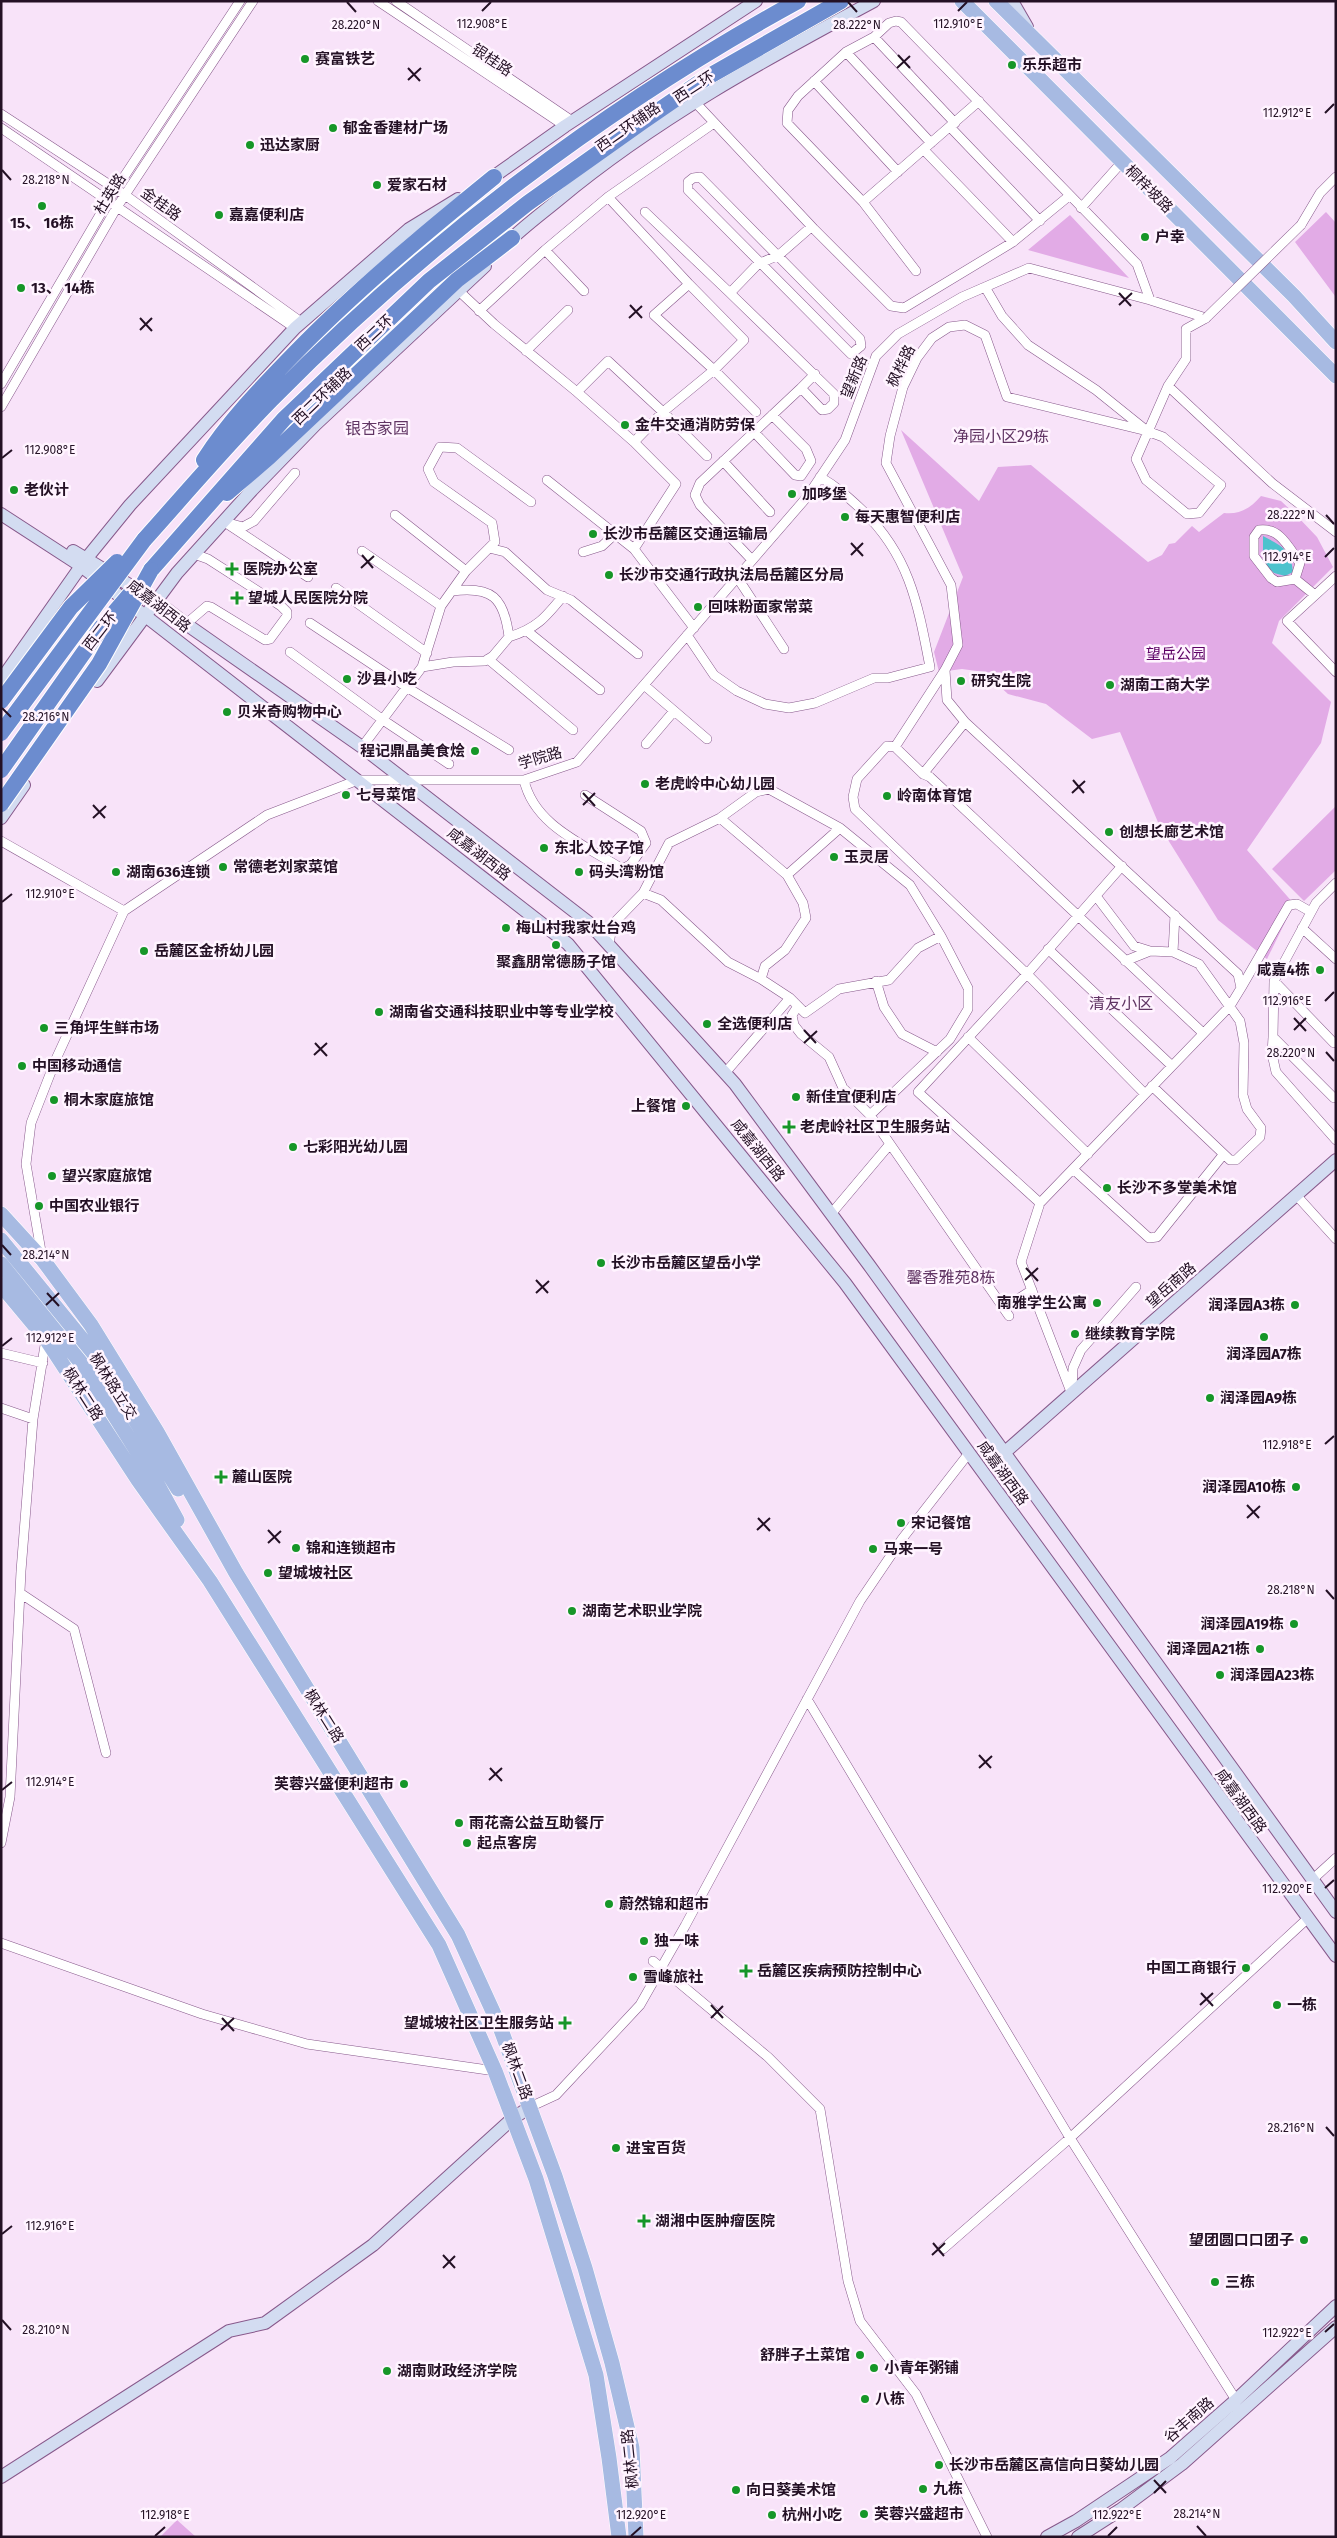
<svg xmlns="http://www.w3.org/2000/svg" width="1337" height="2538" font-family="'Fira Sans','Noto Sans SC',sans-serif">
<rect width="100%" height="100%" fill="#f8e3f9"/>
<!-- green -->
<path fill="#e2abe6" d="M1326,212L1336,223L1335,296L1295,242Z
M1070,215L1129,278L1028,250Z
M901,430L979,501L998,467L1031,465L1148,562L1162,555L1169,544L1175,543L1192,526L1199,532L1224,513C1239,515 1251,508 1261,496L1281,501L1297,516L1317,537L1333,567L1279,621L1272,643L1331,702L1321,743L1247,850L1294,904L1267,959L1218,920L1160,827L1120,732L1092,739L1046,704L1008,694L984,672L962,669L939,672L934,652L963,577Z
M1336,806V870L1304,901L1272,869Z
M177,2520L196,2537H160Z"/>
<!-- water -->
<path fill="#4ec2cd" d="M1263,536C1282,546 1291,550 1293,572L1285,576L1274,573L1263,563Z"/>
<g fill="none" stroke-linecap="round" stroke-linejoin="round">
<defs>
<path id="street" d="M378,1L565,126
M396,1L572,121
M874,37L955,123
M846,52L931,143
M814,81L898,172
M694,101L814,229L891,306L904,308L1013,242L1069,196
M979,101L863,202L787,123L788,110L798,96L846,52L874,37L889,23L896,21L901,22L1137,264L1150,300
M1,114L125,195L301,322
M950,127L1040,221
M1,128L295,328
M924,150L1013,242
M700,177L860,339L861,346L851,354L688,190V182L693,178Z
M608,197L689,284L744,340L714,370L654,315L689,284
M863,202L916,271
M1081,208L1122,162
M645,212L730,293L758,264L779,255L811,227
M1301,225L1320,193L1336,177
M545,250L584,291
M985,287L1002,316L1028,345L1096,390L1147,431L1163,437L1221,485L1199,513L1187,514L1146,480L1136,459L1168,386L1186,359V329L1206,318
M460,292L494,324L577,392
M730,293L834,394V403L828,409L822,410L801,388L815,374
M479,311L545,250L608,197L714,123
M526,351L568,310
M608,361L663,412L634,442L577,392Z
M1,384L108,201L240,1
M1168,386L1272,483L1336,532
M1,407L117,207L253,1
M754,432L795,475L801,476L811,461L806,449L772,415
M707,456L663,412L714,370L756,412
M723,461L770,512
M547,480L634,549L676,484L634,442
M395,515L466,571
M223,521L308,577
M232,524L243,527L254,521L295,473
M489,548L505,552L547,590L571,600L638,654
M634,549L694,628
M362,551L441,606
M583,552L602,546L616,533
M752,560L700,505L695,495L700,483L801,388
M1336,576L1287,621L1336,672
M737,577L784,649
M1295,579L1300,563C1289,548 1280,527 1259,530L1254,537V556L1271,578L1277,582L1295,579L1315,595
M336,588L427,653
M310,623L408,688L509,750
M186,624L207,606L211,607L265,640L270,639L287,616V612L281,606L208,559L194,554
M527,631L600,690
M687,635L714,675L737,691L765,704L789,708L815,703L874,678H888L930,667C918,605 910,556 862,510C848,497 836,486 820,477
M509,637C537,628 545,618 563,596
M290,652L383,720L449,764
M488,659L573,730
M422,667L453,662L485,661L493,656L509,637C504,597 492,586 452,591
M945,670L947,700L965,722
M644,685L707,739
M646,744L674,711
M362,747L422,667L441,606L466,571L495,542L492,523L434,482L428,469L440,447L457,448L531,502
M895,747L945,670L958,645L951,585L886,463L890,436L903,387L917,358L932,338L949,327L965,325L985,335L1007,397L1147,431
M923,774L895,747L887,746L857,779L853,797L855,809L1027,974L1145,1094
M524,780C534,825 583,844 619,867L625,868L631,864L646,843L641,831L585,795
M720,818L787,875L840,828
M1,841L124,911L267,815L358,780H524L577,762L807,497L845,440L876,356L898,334L962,297L1029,268L1150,300L1206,318
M643,893L661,900L728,962L761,979L765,966L785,950L806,918L803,903L787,875
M1096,896L1134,946L1150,951
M1302,928L1336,959
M609,945L612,925L643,893L669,843L720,818L756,792L769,789L840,828L910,885L941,936L968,988V1009L950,1039L870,1115L1009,1316
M1048,949L1172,1066
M1173,952L1175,915
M1125,961L1150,951L1173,952L1199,964L1240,1021L1244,1043L1243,1095L1247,1109L1261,1128L1260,1137L1236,1160H1230L1152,1086
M761,979L790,998L805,1013L839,989L889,980L918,948L941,936
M876,981L884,1007L902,1034L937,1052
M1274,981L1334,1043
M1241,988L1289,905L1297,904L1311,912
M798,1006L792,1015L794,1025L801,1034L829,1057L843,1088L870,1115
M968,1037L1088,1154
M1273,1037L1272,1054L1276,1072L1336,1140
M725,1073L790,998
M1334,1098L1273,1037L1274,981L1316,903L1336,883
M1073,1169L1149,1238L1157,1237L1223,1155
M1297,1196L1336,1239
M1040,1203L918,1092L1027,974L1122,866
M831,1214L890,1144
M42,1257L26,1164L31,1123L56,1059L124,911
M1004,1308L1032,1290
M1,1353L43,1363
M1072,1389L1073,1368L1081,1350L1136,1287
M1071,1392L1021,1262L1040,1203L1230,1006L1241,988L1238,974L965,722L923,774L930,777L1203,1033
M1,1408L33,1419
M20,1593L74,1629L106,1753
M807,1699L1070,2138L1236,2400
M1,1843L10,1797L21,1571L33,1419L46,1339
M1312,1880L1336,1858
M1,1943L202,2014L307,2044L495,2071
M653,1961L768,2057L820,2109L848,2281L860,2321L916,2394L987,2537
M530,2107L556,2095L640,2005L685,1926L860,1601L902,1539L969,1453
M943,2249L1070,2138L1307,1919"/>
<path id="secondary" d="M1012,1L1027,27
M486,182L565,126L756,1
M506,244C522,228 541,214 558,200C655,119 764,60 874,1
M1,514L81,566L568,944L845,1283L1336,1956
M73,551L156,601L186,624L362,747L588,922L735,1084L869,1265L1336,1912
M1,680L86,559L130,505L295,328L409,229L458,199
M97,681L177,573L252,490L316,424L485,266
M1,818L24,785
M1004,1453L1336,1160
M1,2477L229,2331L265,2323L373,2245L512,2119L530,2107
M1047,2537L1076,2521L1170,2458L1236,2400L1336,2306
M1078,2537L1120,2510L1182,2464L1336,2327"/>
<path id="primary" d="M962,1L1336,376
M996,1L1294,296L1336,342
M1,1214L43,1260L91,1325L157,1432L236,1573L458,1935L500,2027L555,2176L585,2268L612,2363L632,2448L636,2537
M1,1240L95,1355L178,1489
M1,1264L82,1364L154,1478L177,1520
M1,1285L46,1339L138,1480L210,1581L439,1945L495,2071L536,2179L596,2375L609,2458L619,2537"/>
<path id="highway" d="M204,460C229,421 260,389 292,356C355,291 424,234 494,177
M227,493L269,457L457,280L512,238
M144,540C186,493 227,445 271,400C424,244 606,106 798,1
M151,570L284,419L429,281L528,203L642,122L706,78L841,1"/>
</defs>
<!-- street casing -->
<use href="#street" stroke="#87598b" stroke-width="10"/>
<!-- secondary casing -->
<use href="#secondary" stroke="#87598b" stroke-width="14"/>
<!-- primary casing -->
<use href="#primary" stroke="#fff" stroke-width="16"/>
<!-- highway casing -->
<use href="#highway" stroke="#fff" stroke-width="18"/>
<!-- street -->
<use href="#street" stroke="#fff" stroke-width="9"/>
<!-- secondary -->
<use href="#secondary" stroke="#d3dcf1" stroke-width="12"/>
<!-- primary -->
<use href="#primary" stroke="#a7bae2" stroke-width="15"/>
<!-- highway -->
<use href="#highway" stroke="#6c8ccf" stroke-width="16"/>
<defs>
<path id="street-bridge" d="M1206,318L1301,225"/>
<path id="highway-bridge" d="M1,701L71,607L117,562
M1,733L144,540
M1,770L101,628L132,592
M1,804L99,664L151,570"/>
</defs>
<!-- street-bridge casing -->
<use href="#street-bridge" stroke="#87598b" stroke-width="10" stroke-linecap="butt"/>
<!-- highway-bridge casing -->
<use href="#highway-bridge" stroke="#fff" stroke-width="18" stroke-linecap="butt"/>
<!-- street-bridge -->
<use href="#street-bridge" stroke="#fff" stroke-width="9"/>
<!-- highway-bridge -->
<use href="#highway-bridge" stroke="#6c8ccf" stroke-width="16"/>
</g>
<!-- ticks -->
<path fill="none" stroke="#241125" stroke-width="2" d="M347,2L356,12M848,2L857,12M482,11L491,2M958,11L967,2M898,55L910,68M408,68L420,81M897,68L910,56M408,80L421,68M1325,113L1334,104M2,170L11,180M1119,293L1131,306M630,305L642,318M1119,305L1132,293M140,318L152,331M629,318L642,306M140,330L152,318M2,458L12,450M1326,515L1334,524M851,543L863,556M362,555L373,568M851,555L863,543M1325,557L1334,548M361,568L374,556M2,708L11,717M1073,780L1084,793M583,793L595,806M1072,793L1085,781M93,805L105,818M583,805L595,793M93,818L106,806M2,902L12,894M1325,1001L1334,992M1294,1018L1306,1031M804,1030L816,1043M1294,1030L1306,1018M315,1043L327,1056M804,1043L817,1031M1326,1052L1334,1061M314,1055L327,1043M2,1245L11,1255M1026,1268L1038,1281M536,1280L548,1293M1025,1280L1038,1268M47,1293L59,1306M536,1293L549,1281M46,1305L59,1293M2,1346L12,1338M1325,1444L1334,1436M1247,1505L1259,1518M758,1518L770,1531M1247,1518L1260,1506M268,1530L280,1543M757,1530L770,1518M268,1543L281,1531M1326,1590L1334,1599M979,1755L991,1768M490,1768L502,1781M979,1768L992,1756M489,1780L502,1768M2,1790L12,1782M1325,1888L1334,1880M1201,1993L1213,2006M711,2005L723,2018M1200,2005L1213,1993M222,2018L234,2031M711,2018L723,2006M221,2030L234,2018M1326,2127L1334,2136M2,2234L12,2226M933,2243L944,2256M443,2255L455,2268M932,2255L945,2243M443,2268L455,2256M2,2320L11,2330M1325,2332L1334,2324M1154,2480L1166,2493M1154,2493L1166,2481M1197,2526L1206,2536M155,2536L165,2527M631,2536L641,2527M1108,2536L1117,2527"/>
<!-- markers -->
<g fill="#169628" stroke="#fff4ff" stroke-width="2">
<circle cx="305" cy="59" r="5"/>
<circle cx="1012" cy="65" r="5"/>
<circle cx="333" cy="128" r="5"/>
<circle cx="250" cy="145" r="5"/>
<circle cx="377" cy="185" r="5"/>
<circle cx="42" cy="206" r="5"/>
<circle cx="219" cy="215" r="5"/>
<circle cx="1145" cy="237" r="5"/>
<circle cx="21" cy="288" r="5"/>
<circle cx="625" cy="425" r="5"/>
<circle cx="14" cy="490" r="5"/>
<circle cx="792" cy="494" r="5"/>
<circle cx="845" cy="517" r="5"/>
<circle cx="593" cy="534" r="5"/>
<path d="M229.5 561.5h5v5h5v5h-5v5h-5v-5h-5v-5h5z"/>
<circle cx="609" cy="575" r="5"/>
<path d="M234.5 590.5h5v5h5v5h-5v5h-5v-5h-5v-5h5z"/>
<circle cx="698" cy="607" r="5"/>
<circle cx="347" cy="679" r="5"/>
<circle cx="961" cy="681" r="5"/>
<circle cx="1110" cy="685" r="5"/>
<circle cx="227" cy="712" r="5"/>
<circle cx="475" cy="751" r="5"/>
<circle cx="645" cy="784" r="5"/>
<circle cx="346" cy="795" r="5"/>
<circle cx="887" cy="796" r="5"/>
<circle cx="1109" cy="832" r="5"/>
<circle cx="544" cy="848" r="5"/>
<circle cx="834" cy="857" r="5"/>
<circle cx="223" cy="867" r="5"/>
<circle cx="116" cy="872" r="5"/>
<circle cx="579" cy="872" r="5"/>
<circle cx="506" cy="928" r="5"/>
<circle cx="556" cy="945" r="5"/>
<circle cx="144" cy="951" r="5"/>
<circle cx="1320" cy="970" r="5"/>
<circle cx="379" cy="1012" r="5"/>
<circle cx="707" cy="1024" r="5"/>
<circle cx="44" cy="1028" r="5"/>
<circle cx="22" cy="1066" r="5"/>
<circle cx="796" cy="1097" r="5"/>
<circle cx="54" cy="1100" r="5"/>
<circle cx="686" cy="1106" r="5"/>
<path d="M786.5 1119.5h5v5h5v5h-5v5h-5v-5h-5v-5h5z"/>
<circle cx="293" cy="1147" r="5"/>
<circle cx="52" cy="1176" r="5"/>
<circle cx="1107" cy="1188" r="5"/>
<circle cx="39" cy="1206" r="5"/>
<circle cx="601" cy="1263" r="5"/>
<circle cx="1097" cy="1303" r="5"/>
<circle cx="1295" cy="1305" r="5"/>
<circle cx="1075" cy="1334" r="5"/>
<circle cx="1264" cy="1337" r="5"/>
<circle cx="1210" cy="1398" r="5"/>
<path d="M218.5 1469.5h5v5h5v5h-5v5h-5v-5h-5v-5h5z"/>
<circle cx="1296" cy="1487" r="5"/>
<circle cx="901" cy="1523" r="5"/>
<circle cx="296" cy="1548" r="5"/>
<circle cx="873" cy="1549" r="5"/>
<circle cx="268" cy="1573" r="5"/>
<circle cx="572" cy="1611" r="5"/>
<circle cx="1294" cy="1624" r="5"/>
<circle cx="1260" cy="1649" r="5"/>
<circle cx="1220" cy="1675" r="5"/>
<circle cx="404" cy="1784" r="5"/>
<circle cx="459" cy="1823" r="5"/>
<circle cx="467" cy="1843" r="5"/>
<circle cx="609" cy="1904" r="5"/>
<circle cx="644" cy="1941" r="5"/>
<circle cx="1246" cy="1968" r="5"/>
<path d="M743.5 1963.5h5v5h5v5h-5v5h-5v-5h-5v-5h5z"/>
<circle cx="633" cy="1977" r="5"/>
<circle cx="1277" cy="2005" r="5"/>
<path d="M562.5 2015.5h5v5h5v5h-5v5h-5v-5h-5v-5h5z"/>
<circle cx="616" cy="2148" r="5"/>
<path d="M641.5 2213.5h5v5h5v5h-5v5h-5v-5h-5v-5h5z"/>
<circle cx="1304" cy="2240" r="5"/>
<circle cx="1215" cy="2282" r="5"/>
<circle cx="860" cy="2355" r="5"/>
<circle cx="874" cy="2368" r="5"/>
<circle cx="387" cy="2371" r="5"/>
<circle cx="865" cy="2399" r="5"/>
<circle cx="939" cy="2465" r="5"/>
<circle cx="923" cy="2489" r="5"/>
<circle cx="736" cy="2490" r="5"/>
<circle cx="864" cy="2514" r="5"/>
<circle cx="772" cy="2515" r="5"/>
</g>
<g text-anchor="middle" stroke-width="5" stroke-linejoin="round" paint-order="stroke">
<!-- poi labels -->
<g font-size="15" font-weight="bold" fill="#241125" stroke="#fff4ff" text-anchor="start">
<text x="315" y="64">赛富铁艺</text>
<text x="1022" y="70">乐乐超市</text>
<text x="343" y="133">郁金香建材广场</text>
<text x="260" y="150">迅达家厨</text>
<text x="387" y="190">爱家石材</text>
<text x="229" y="220">嘉嘉便利店</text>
<text x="42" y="228" text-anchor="middle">15、 16栋</text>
<text x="1155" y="242">户幸</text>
<text x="31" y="293">13、 14栋</text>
<text x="635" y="430">金牛交通消防劳保</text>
<text x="24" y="495">老伙计</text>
<text x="802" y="499">加哆堡</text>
<text x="855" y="522">每天惠智便利店</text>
<text x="603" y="539">长沙市岳麓区交通运输局</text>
<text x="243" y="574">医院办公室</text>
<text x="619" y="580">长沙市交通行政执法局岳麓区分局</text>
<text x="248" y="603">望城人民医院分院</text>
<text x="708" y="612">回味粉面家常菜</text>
<text x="357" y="684">沙县小吃</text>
<text x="971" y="686">研究生院</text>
<text x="1120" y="690">湖南工商大学</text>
<text x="237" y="717">贝米奇购物中心</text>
<text x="465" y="756" text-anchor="end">程记鼎晶美食烩</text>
<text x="655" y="789">老虎岭中心幼儿园</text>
<text x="356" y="800">七号菜馆</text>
<text x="897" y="801">岭南体育馆</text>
<text x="1119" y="837">创想长廊艺术馆</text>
<text x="554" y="853">东北人饺子馆</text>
<text x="844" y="862">玉灵居</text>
<text x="233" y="872">常德老刘家菜馆</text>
<text x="126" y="877">湖南636连锁</text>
<text x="589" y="877">码头湾粉馆</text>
<text x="516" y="933">梅山村我家灶台鸡</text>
<text x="154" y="956">岳麓区金桥幼儿园</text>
<text x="556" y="967" text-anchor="middle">聚鑫朋常德肠子馆</text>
<text x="1310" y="975" text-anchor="end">咸嘉4栋</text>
<text x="389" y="1017">湖南省交通科技职业中等专业学校</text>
<text x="717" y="1029">全选便利店</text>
<text x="54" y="1033">三角坪生鲜市场</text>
<text x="32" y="1071">中国移动通信</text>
<text x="806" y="1102">新佳宜便利店</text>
<text x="64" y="1105">桐木家庭旅馆</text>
<text x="676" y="1111" text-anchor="end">上餐馆</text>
<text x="800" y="1132">老虎岭社区卫生服务站</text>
<text x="303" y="1152">七彩阳光幼儿园</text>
<text x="62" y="1181">望兴家庭旅馆</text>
<text x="1117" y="1193">长沙不多堂美术馆</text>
<text x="49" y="1211">中国农业银行</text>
<text x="611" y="1268">长沙市岳麓区望岳小学</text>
<text x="1087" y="1308" text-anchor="end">南雅学生公寓</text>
<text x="1285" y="1310" text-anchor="end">润泽园A3栋</text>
<text x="1085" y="1339">继续教育学院</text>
<text x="1264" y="1359" text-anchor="middle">润泽园A7栋</text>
<text x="1220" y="1403">润泽园A9栋</text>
<text x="232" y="1482">麓山医院</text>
<text x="1286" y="1492" text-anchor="end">润泽园A10栋</text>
<text x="911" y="1528">宋记餐馆</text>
<text x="306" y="1553">锦和连锁超市</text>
<text x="883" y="1554">马来一号</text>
<text x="278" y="1578">望城坡社区</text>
<text x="582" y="1616">湖南艺术职业学院</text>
<text x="1284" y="1629" text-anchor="end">润泽园A19栋</text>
<text x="1250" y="1654" text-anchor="end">润泽园A21栋</text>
<text x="1230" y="1680">润泽园A23栋</text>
<text x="394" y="1789" text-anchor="end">芙蓉兴盛便利超市</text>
<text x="469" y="1828">雨花斋公益互助餐厅</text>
<text x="477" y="1848">起点客房</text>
<text x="619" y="1909">蔚然锦和超市</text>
<text x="654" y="1946">独一味</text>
<text x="1236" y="1973" text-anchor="end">中国工商银行</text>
<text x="757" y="1976">岳麓区疾病预防控制中心</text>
<text x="643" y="1982">雪峰旅社</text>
<text x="1287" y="2010">一栋</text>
<text x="554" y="2028" text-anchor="end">望城坡社区卫生服务站</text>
<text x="626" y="2153">进宝百货</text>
<text x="655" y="2226">湖湘中医肿瘤医院</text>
<text x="1294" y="2245" text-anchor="end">望团圆口口团子</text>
<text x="1225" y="2287">三栋</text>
<text x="850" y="2360" text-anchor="end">舒胖子土菜馆</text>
<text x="884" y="2373">小青年粥铺</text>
<text x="397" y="2376">湖南财政经济学院</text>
<text x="875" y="2404">八栋</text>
<text x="949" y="2470">长沙市岳麓区高信向日葵幼儿园</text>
<text x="933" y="2494">九栋</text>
<text x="746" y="2495">向日葵美术馆</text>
<text x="874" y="2519">芙蓉兴盛超市</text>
<text x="782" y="2520">杭州小吃</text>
</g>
<!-- street labels -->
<g font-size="15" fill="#241125" stroke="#fff4ff">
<text transform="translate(492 60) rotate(34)" y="5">银桂路</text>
<text transform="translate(694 87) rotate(-33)" y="5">西二环</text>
<text transform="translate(628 127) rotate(-35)" y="5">西二环辅路</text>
<text transform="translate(1149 189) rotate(45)" y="5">桐梓坡路</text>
<text transform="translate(110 194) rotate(-58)" y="5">杜英路</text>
<text transform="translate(161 204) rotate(36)" y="5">金桂路</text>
<text transform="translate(374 333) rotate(-43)" y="5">西二环</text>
<text transform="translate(901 366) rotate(-64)" y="5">枫桦路</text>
<text transform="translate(854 377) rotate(-68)" y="5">望新路</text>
<text transform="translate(322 396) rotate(-44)" y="5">西二环辅路</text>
<text transform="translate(159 606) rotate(38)" y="5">咸嘉湖西路</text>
<text transform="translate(100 631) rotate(-52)" y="5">西二环</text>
<text transform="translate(540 758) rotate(-16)" y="5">学院路</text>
<text transform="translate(479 854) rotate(38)" y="5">咸嘉湖西路</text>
<text transform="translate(758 1150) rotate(51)" y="5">咸嘉湖西路</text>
<text transform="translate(1171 1285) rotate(-41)" y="5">望岳南路</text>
<text transform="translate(113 1386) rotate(58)" y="5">枫林路立交</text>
<text transform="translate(83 1394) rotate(57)" y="5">枫林二路</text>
<text transform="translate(1003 1473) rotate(54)" y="5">咸嘉湖西路</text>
<text transform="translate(324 1716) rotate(58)" y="5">枫林二路</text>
<text transform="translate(1241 1801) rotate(54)" y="5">咸嘉湖西路</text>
<text transform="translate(517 2071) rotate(70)" y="5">枫林二路</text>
<text transform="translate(1189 2420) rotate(-41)" y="5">谷丰南路</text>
<text transform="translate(630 2459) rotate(-96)" y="5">枫林二路</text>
</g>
<!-- park labels -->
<g font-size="15" fill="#5d0065" stroke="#fff4ff">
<text x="1176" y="659">望岳公园</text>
</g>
<!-- neighbourhood labels -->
<g font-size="16" fill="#613564" stroke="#fff4ff">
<text x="377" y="434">银杏家园</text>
<text x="1001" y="442">净园小区29栋</text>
<text x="1121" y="1009">清友小区</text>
<text x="951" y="1283">馨香雅苑8栋</text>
</g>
</g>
<g font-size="12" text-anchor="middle" fill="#241125" stroke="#fff4ff" stroke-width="5" stroke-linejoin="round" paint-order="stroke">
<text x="482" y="28">112.908°E</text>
<text x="958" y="28">112.910°E</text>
<text x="356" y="29">28.220°N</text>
<text x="857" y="29">28.222°N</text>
<text x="1287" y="117">112.912°E</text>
<text x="46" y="184">28.218°N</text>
<text x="50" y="454">112.908°E</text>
<text x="1291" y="519">28.222°N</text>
<text x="1287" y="561">112.914°E</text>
<text x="46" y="721">28.216°N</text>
<text x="50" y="898">112.910°E</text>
<text x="1287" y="1005">112.916°E</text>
<text x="1291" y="1057">28.220°N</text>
<text x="46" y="1259">28.214°N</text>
<text x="50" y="1342">112.912°E</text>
<text x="1287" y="1449">112.918°E</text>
<text x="1291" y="1594">28.218°N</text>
<text x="50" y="1786">112.914°E</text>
<text x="1287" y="1893">112.920°E</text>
<text x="1291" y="2132">28.216°N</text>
<text x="50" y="2230">112.916°E</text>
<text x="46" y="2334">28.210°N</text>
<text x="1287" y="2337">112.922°E</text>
<text x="1197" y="2518">28.214°N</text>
<text x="165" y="2519">112.918°E</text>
<text x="641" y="2519">112.920°E</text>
<text x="1117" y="2519">112.922°E</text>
</g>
<!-- border -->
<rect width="1337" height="2538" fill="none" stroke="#241125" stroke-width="5"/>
</svg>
